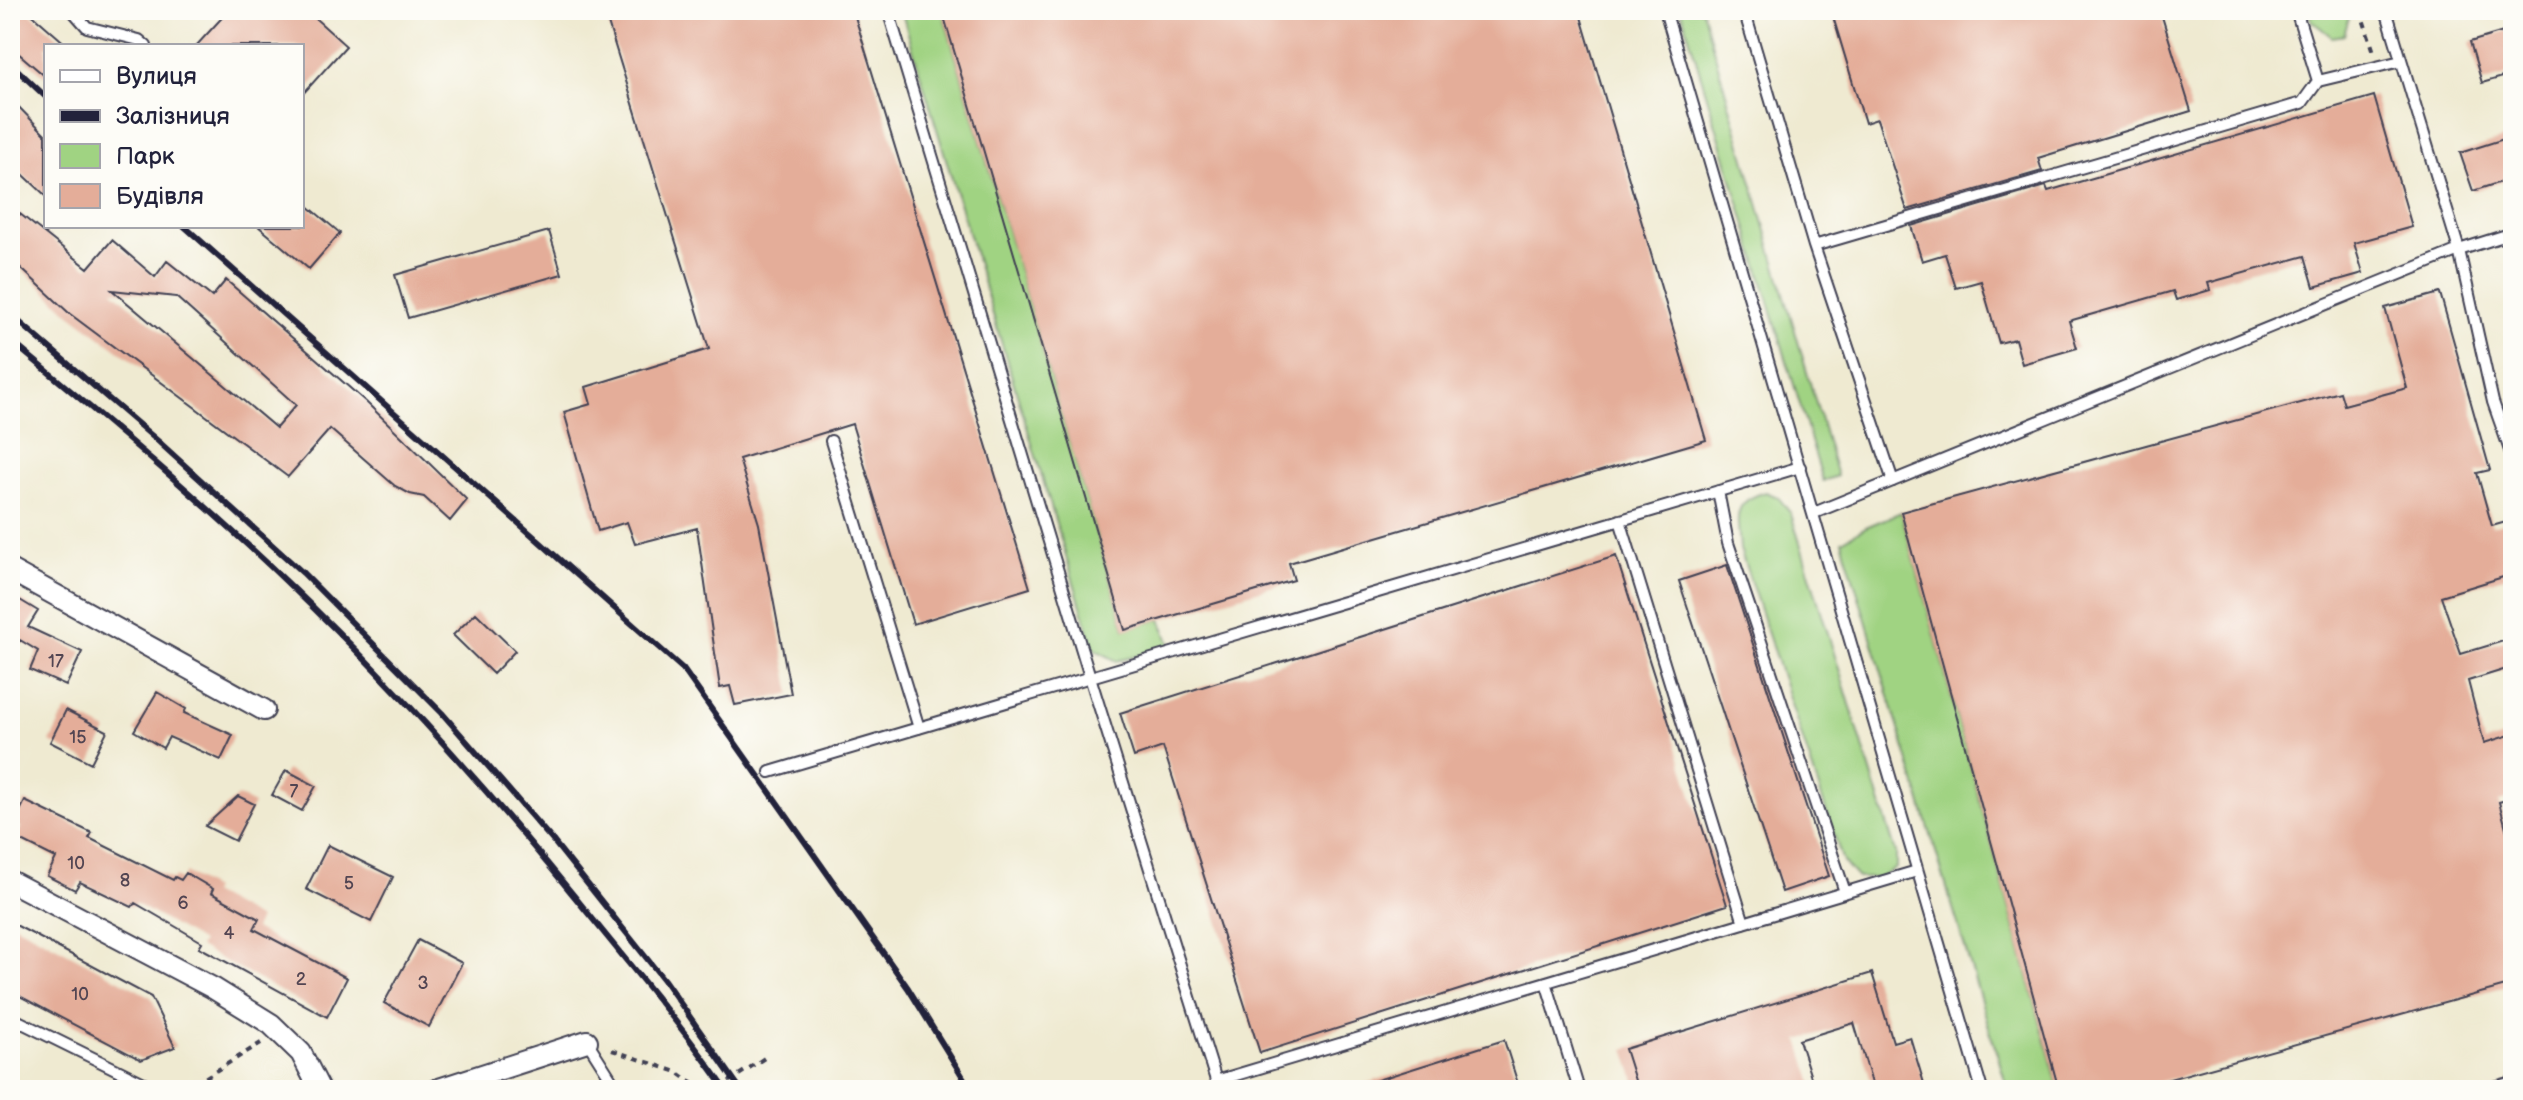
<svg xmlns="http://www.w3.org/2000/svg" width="2523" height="1100" font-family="'Balsamiq Sans',sans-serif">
<rect width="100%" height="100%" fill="#fdfcf7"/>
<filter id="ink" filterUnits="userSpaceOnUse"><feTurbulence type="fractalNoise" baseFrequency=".0125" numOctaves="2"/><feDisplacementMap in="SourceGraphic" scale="16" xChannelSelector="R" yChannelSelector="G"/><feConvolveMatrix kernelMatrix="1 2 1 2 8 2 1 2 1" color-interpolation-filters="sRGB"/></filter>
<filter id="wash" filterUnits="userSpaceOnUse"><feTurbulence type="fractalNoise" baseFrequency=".006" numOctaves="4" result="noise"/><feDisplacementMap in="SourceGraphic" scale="32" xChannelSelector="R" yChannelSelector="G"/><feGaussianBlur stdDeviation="1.8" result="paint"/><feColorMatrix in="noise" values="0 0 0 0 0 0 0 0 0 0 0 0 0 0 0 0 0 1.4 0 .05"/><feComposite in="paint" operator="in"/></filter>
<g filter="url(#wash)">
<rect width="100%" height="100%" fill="#efead1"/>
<!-- green -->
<path fill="#a0d382" stroke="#617a5e" stroke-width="2" d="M901,10H942L1125,629L1161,619L1171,648L1117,661L1094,649Z
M1681,10H1702L1837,476L1823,481Z
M2309,10H2351L2344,35L2332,37L2312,21Z
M1766,492L1778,497L1791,514L1896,853V868L1879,878H1858L1843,862L1740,549C1738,517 1730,502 1766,492Z
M1901,512L2059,1090H2008L1842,541L1866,527Z"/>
<g id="blocks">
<!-- building -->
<path fill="#e4ad99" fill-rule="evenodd" d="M10,10H27L68,46H46V77L10,46Z
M229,10H306L346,46L302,95V46H196Z
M604,10H853L1030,588L913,624L852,424L739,459L759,524L791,694L735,705L730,686L720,688L697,528L635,544L627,522L598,531L564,412L591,404L586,387L709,349Z
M942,10H1579L1706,440L1289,563L1294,580L1125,630Z
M1831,10H2160L2191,111L2038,158L2042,171L1907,210L1877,119L1865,123Z
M2513,29V74L2482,83L2470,42Z
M2374,96L2412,227L2354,243L2363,273L2314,287L2305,256L2208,283L2210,290L2176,300L2173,291L2069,321L2077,348L2022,364L2015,339L1999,343L1981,281L1956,288L1945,254L1922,261L1911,226L2046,186L2048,191Z
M10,98L46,135V196L10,162Z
M2513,136V178L2473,191L2460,153Z
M302,201L340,233L309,269L258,226H302Z
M10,206L88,268L112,240L155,277L167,261L212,297L226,280L366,402L467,500L450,521L424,497L410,494L395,486L330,429L288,477L70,314L10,258ZM112,290L176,297L296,405L276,428Z
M549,231L562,274L408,318L395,275Z
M2440,293L2490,470L2477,473L2492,526L2513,520V574L2441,596L2461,654L2513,638V667L2468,681L2484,743L2513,734V798L2499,802L2513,854V984L2130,1090H2059L1901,512L2340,392L2344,405L2407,388L2385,308Z
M1616,556L1727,905L1260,1053L1163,747L1134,757L1120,713Z
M1727,565L1829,876L1782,892L1679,581Z
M10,594L38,611L28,627L82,652L66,686L30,670L38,651L20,640L10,656Z
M476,613L515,651L493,674L453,635Z
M157,692L186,709L184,713L233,735L221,760L169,737L163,748L134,731Z
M66,710L107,731L91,763L50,742Z
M286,770L316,786L302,811L272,795Z
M238,796L254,804L235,841L205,826Z
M25,801L92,833L89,838L173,880L175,877L181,880L186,873L213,889L211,893L259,919L254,929L347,978L327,1017L199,947L202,942L135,903L132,907L80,882L75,890L47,876L56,858L16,838L21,827L14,823Z
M328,845L393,877L371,922L306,889Z
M10,922L151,997L175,1047L141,1060L10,991Z
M418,940L462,963L429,1027L384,1003Z
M1872,973L1893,1042L1910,1037L1926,1090H1874L1854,1023L1799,1040L1815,1090H1638L1625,1049Z
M1504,1040L1520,1090H1358V1086Z"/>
</g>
</g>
<g filter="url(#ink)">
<use href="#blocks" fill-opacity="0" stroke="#414052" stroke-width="2"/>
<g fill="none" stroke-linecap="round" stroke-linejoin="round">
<defs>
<path id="lane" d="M72,10L87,27L139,40L146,46
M888,10L1090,677L1219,1090
M1665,10L1982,1090
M1744,10L1814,246L1893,481
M2296,10L2318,81
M2386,10L2459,250L2493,402L2513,459
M1814,246L2302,103L2318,81L2401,61
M831,441L919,728
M1718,491L1728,543L1845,892
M1814,513L2459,250L2513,233
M1620,520L1744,923
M770,772L1800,467
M1546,982L1579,1090
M10,1017L158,1090
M587,1041L618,1090
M1216,1081L1917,871
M2483,1090L2513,1082"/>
<path id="street" d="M10,570L264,710
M10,881L213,988L271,1024L301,1053L320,1090
M436,1090L587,1041"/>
</defs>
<!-- lane casing -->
<use href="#lane" stroke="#414052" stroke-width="14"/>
<!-- street casing -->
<use href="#street" stroke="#414052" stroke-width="24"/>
<!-- path -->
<path stroke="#414052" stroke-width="4" stroke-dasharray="6 6" stroke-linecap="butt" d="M2360,10L2374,52
M612,1050L677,1072L702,1090
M719,1088L766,1057
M185,1090L261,1043"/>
<!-- lane -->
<use href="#lane" stroke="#fff" stroke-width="10"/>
<!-- street -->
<use href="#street" stroke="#fff" stroke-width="20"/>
<!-- rail -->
<path stroke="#22223b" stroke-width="6" d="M10,63L46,97
M184,226L683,669L908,988L971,1090
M10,314L159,442L303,573L442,713L554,842L664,980L741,1090
M10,340C106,420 202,500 292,587C403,693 504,808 600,928C643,981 688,1034 726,1090"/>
</g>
</g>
<g text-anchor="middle" stroke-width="6" stroke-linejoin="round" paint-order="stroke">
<!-- number labels -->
<g font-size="18" fill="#524552">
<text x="56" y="667">17</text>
<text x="78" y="743">15</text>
<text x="294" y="797">7</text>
<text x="76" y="869">10</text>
<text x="125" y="886">8</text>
<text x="349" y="889">5</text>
<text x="183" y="909">6</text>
<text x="229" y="939">4</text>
<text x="301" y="985">2</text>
<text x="423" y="989">3</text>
<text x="80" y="1000">10</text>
</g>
</g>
<!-- margin -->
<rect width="2523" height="1100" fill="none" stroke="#fdfcf7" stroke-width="40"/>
<!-- legend -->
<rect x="44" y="44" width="260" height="184" fill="#fdfcf7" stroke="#a5a5ac" stroke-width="2"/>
<rect x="60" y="70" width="40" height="12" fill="#ffffff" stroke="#a5a5ac" stroke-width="2"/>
<text x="116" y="84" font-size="24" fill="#22223b">Вулиця</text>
<rect x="60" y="110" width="40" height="12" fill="#22223b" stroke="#a5a5ac" stroke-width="2"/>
<text x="116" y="124" font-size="24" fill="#22223b">Залізниця</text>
<rect x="60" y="144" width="40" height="24" fill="#a0d382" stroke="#a5a5ac" stroke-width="2"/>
<text x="116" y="164" font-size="24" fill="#22223b">Парк</text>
<rect x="60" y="184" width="40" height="24" fill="#e4ad99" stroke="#a5a5ac" stroke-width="2"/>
<text x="116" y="204" font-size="24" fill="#22223b">Будівля</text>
</svg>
